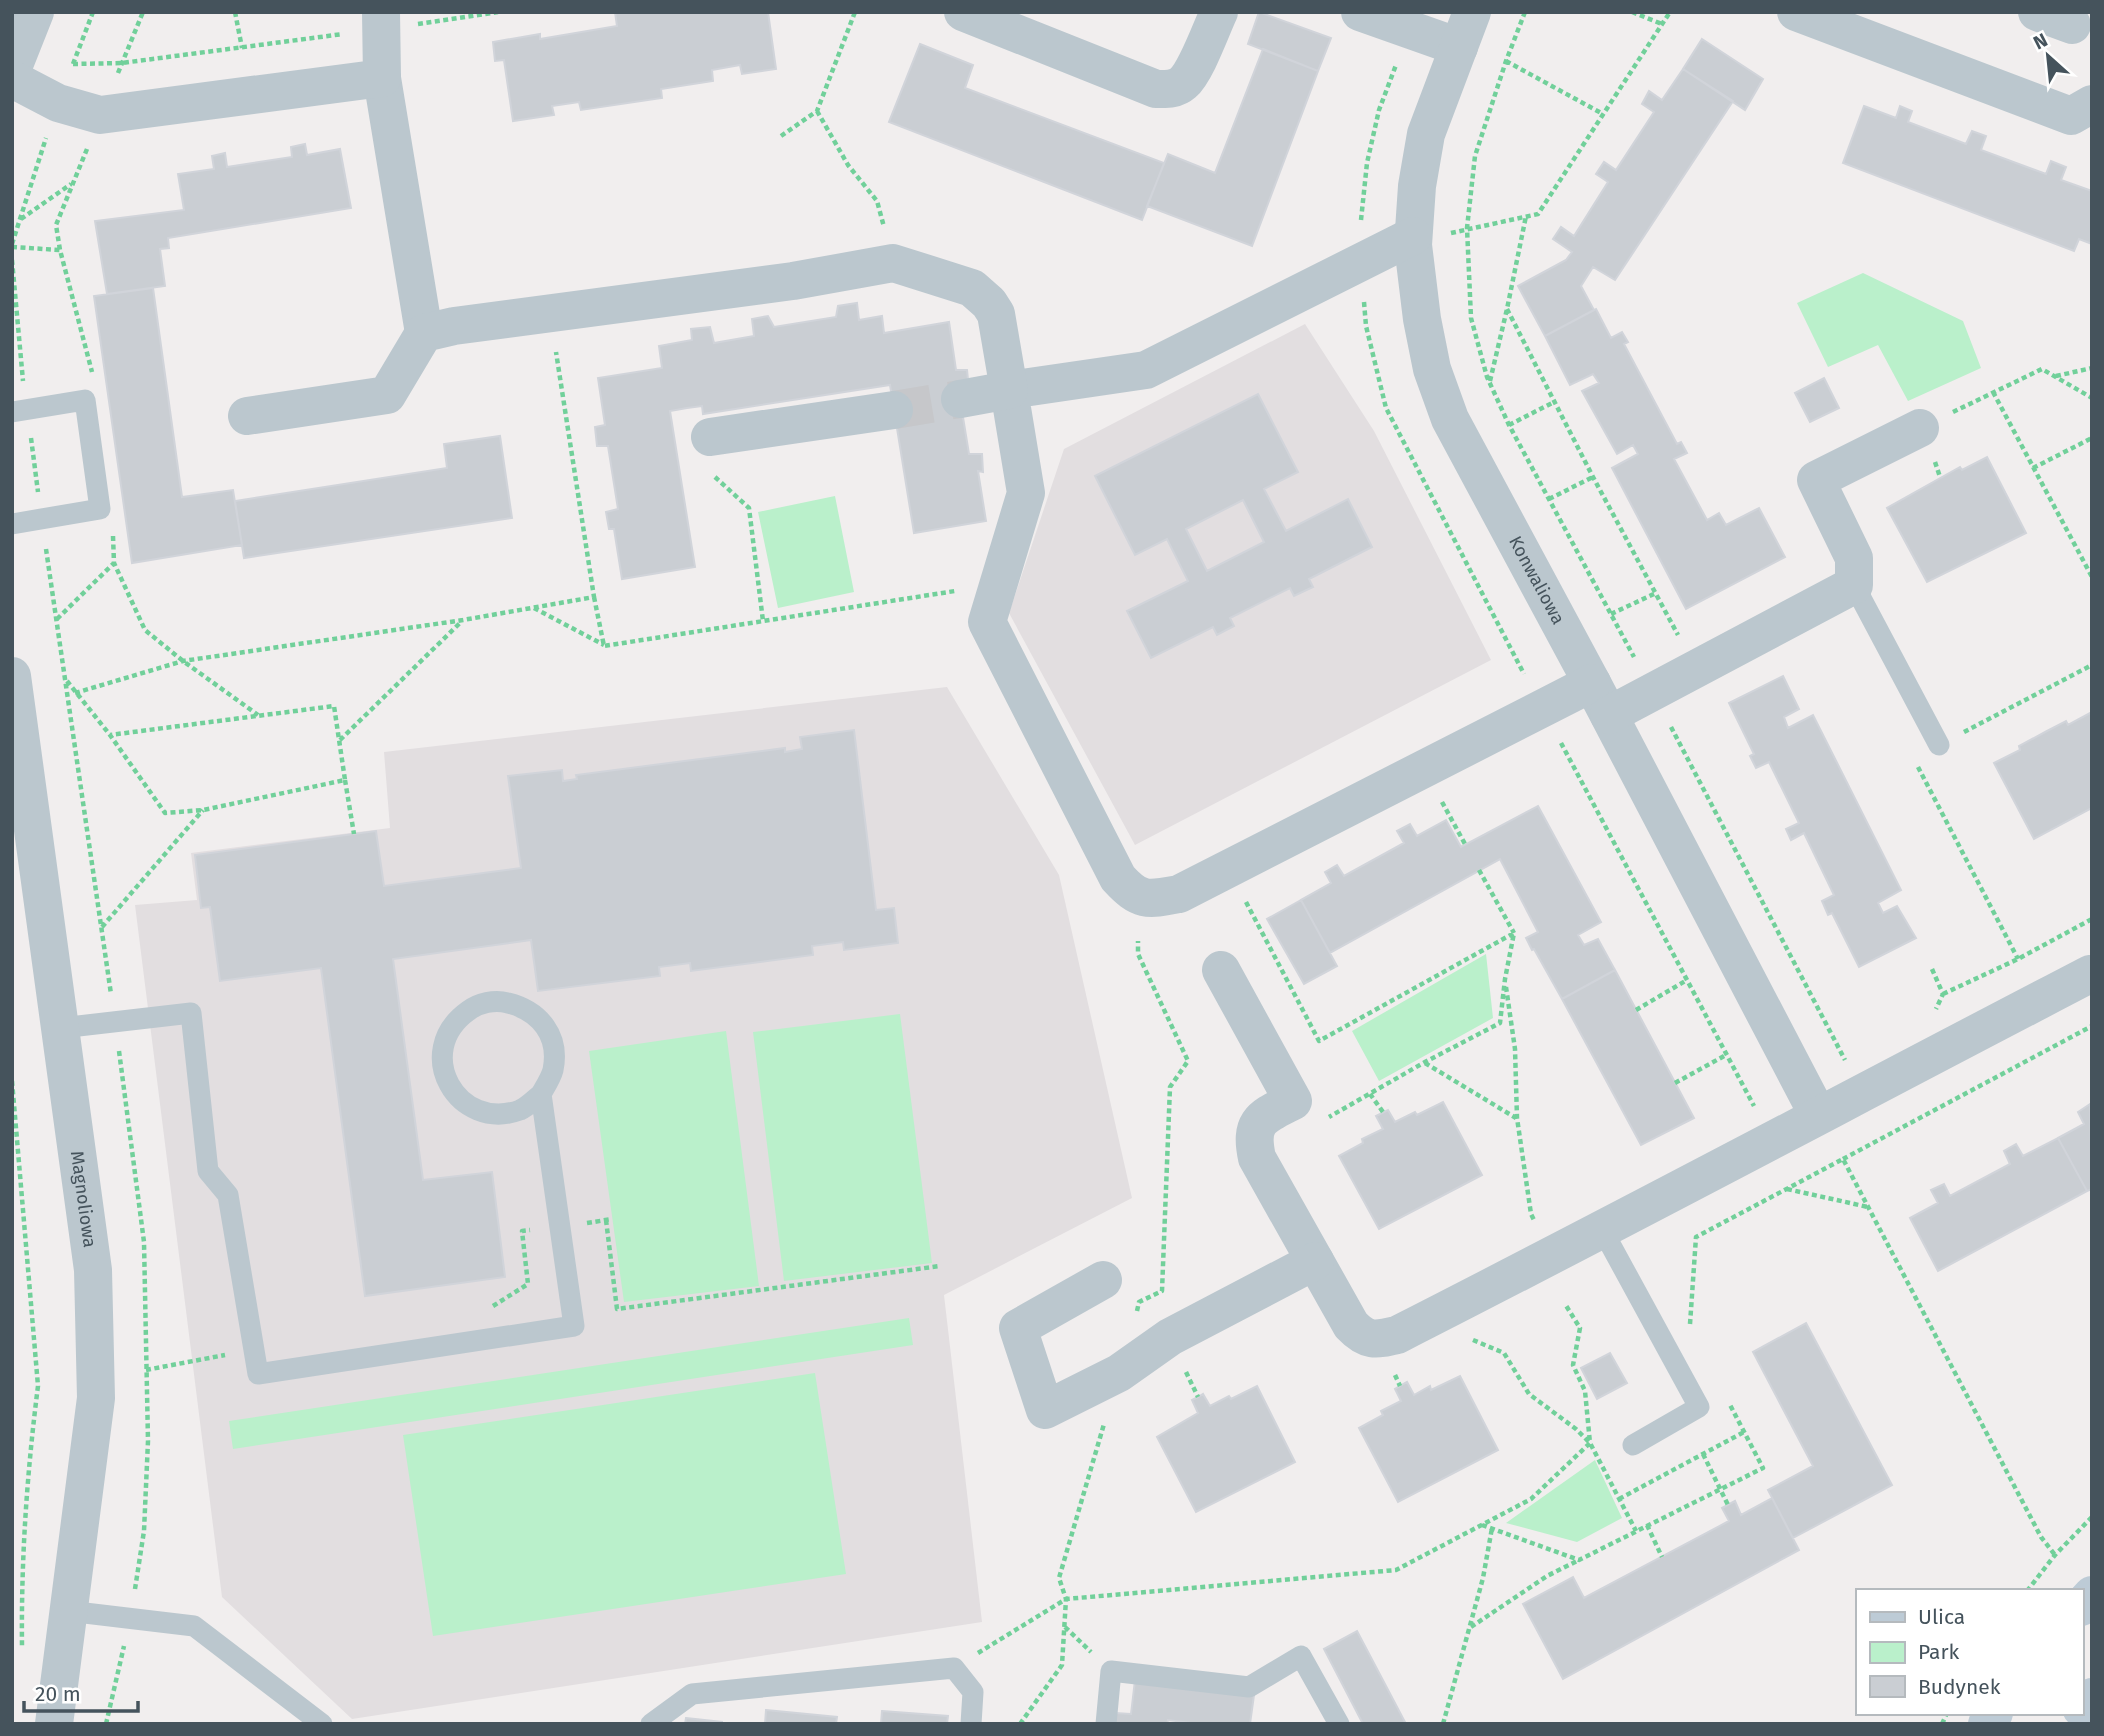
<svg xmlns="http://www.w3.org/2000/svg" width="2104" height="1736" font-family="'Fira Sans',sans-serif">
<rect width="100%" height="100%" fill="#f1eeee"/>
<!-- education -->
<path fill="#e2dee0" d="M1305,324L1374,431L1491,660L1135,845L1009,613L1064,449Z
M947,687L1059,875L1132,1198L944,1295L982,1622L352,1719L222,1597L135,905L197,900L191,853L390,828L384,752Z"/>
<!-- green -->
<path fill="#baf0cb" d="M1863,273L1963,321L1981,368L1908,401L1878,345L1828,367L1797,303Z
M835,496L854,592L778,608L758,512Z
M1486,954L1493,1018L1379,1081L1352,1031Z
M900,1014L932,1263L784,1281L753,1032Z
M726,1031L759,1286L624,1302L589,1051Z
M909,1318L913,1345L233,1449L229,1421Z
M815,1373L846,1574L433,1636L403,1435Z
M1595,1460L1622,1518L1577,1542L1506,1523Z"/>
<!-- building -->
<path fill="#caced3" stroke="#d1d4da" stroke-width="2" fill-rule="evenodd" d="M615,12H768L776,69L742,74L740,65L712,70L713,81L661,89L662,98L581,110L579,102L552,106L554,115L513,121L504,60L495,61L493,42L540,34V39L617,26Z
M1259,12L1331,38L1318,71L1248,44Z
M1702,39L1763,79L1745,110L1683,69Z
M920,44L973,65L965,88L1164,163L1142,220L889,122Z
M1263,49L1318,71L1252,246L1147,206L1168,154L1215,173Z
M1683,69L1733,101L1615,280L1593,267L1581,286L1594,310L1545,336L1518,286L1566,260L1572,252L1553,239L1561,227L1574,236L1608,182L1596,174L1604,162L1616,170L1654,112L1642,104L1649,91L1662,100Z
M1864,106L1896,118L1900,106L1912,111L1908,122L1966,144L1972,131L1986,136L1981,150L2046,174L2051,161L2066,167L2061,180L2092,191V244L2079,239L2074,251L1843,163Z
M305,144L307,155L340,149L351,208L168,238L169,248L160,249L165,286L107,294L95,221L184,210L178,174L214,169L212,156L225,153L227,167L292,157L291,147Z
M153,288L182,497L233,490L242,545L132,563L94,296Z
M857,303L859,320L882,316L884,333L949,322L956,370H967L969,389L960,399L969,454H982L983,472L978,471L986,521L914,533L890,385L703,414L702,406L687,408L670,411L695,567L622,579L614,529H609L606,512L618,509L608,446H597L595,427L605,425L598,378L662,368L659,346L692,340L691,329L710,327L714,343L754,336L752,319L768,316L774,327L836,317L838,306Z
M1596,309L1611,338L1622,332L1628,342L1624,344L1677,444L1681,442L1687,453L1674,459L1707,520L1719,513L1726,525L1759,508L1785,557L1686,609L1612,468L1638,454L1633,445L1617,454L1582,391L1599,383L1593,374L1570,385L1545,336Z
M1824,378L1839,408L1810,422L1795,393Z
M1258,394L1298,472L1264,489L1286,531L1348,499L1372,547L1309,579L1313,587L1294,596L1290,588L1230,618L1234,626L1217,635L1213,627L1151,658L1127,611L1188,581L1167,539L1135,555L1095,476ZM1243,500L1264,542L1207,571L1186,529Z
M500,436L512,518L244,558L235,501L447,468L444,444Z
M1987,457L2026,533L1927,582L1887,508L1960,467L1962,470Z
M1783,676L1799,709L1784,717L1788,728L1813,715L1901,890L1878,903L1883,913L1897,906L1916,938L1859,967L1832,913L1828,915L1822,901L1834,895L1804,833L1791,840L1786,829L1799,823L1769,762L1756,768L1750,756L1754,754L1729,703Z
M2092,712V808L2034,839L1994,763L2020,750L2019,746L2047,731L2066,721L2068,725Z
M854,730L876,910L894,908L898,943L844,950L843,942L812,946L813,955L691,971L690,963L659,967L660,976L538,991L531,940L393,959L423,1180L492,1172L505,1277L365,1296L321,968L220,981L210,907L201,908L195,855L376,831L384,886L521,868L508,776L562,770L563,781L577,779L576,775L785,748V752L802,749L800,737Z
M1538,806L1601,922L1578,935L1584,945L1598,939L1615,970L1562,999L1534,949L1532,950L1526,938L1538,932L1500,859L1330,953L1301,900L1331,883L1325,872L1337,865L1344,876L1404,843L1397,831L1410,824L1417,836L1446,820L1461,847Z
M1301,900L1337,966L1304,984L1267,919Z
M1615,970L1694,1118L1641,1145L1562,999Z
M1443,1102L1482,1175L1379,1229L1339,1156L1363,1143L1362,1139L1383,1129L1376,1116L1388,1110L1395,1122L1415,1112L1417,1115Z
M2090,1104L2092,1189L2087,1191L2058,1138L2084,1124L2078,1112Z
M2058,1138L2087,1191L1938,1271L1910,1218L1938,1203L1931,1190L1944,1184L1950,1196L2010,1164L2004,1151L2016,1144L2023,1156Z
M1806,1323L1892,1485L1793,1538L1768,1490L1813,1466L1753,1352Z
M1610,1353L1627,1383L1597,1399L1581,1368Z
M1460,1376L1498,1450L1398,1502L1359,1428L1383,1415L1381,1411L1401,1401L1395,1389L1407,1382L1414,1395L1430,1386L1431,1390Z
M1257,1386L1295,1462L1196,1512L1157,1437L1198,1413L1192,1400L1198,1397L1203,1394L1210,1406L1229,1396L1231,1399Z
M1772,1498L1799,1550L1563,1679L1523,1604L1573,1577L1584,1598L1729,1521L1722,1508L1735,1501L1741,1515Z
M1357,1631L1406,1724H1363L1324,1649Z
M1135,1680L1254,1695L1250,1724H1199L1168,1720L1167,1724H1114L1116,1713L1131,1714Z
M766,1710L837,1717L836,1724H765Z
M882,1711L948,1716L947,1724H881Z
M686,1718L722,1722V1724H685Z"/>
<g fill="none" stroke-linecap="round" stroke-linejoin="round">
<!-- street-tunnel -->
<path stroke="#c6c7ca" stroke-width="38" stroke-dasharray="38 19" stroke-linecap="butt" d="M894,410L960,399"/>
<!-- path -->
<path stroke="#71d09a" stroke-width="4.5" stroke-dasharray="5 3.5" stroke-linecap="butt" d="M235,12L242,48
M1525,12L1506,61L1475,156L1467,228L1471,318L1487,377L1509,425L1634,657
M1632,12L1662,24
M418,24L498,12
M1506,61L1603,114
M73,64L122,63L343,34
M73,64L93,12
M118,73L143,12
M817,111L848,165L877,201L884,227
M781,136L817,111L855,12
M87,149L56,225L60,250L92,372
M21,219L71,184
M1361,220L1367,163L1379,110L1396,65
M1451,233L1538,214L1670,12
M12,244L46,138
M12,247L60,250
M12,260L23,381
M1364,302L1366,326L1386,408L1524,674
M1507,309L1593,477L1678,635
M2056,376L2092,368
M1490,381L1507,309L1526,216
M1993,392L2092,577
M1953,412L2042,369L2092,398
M1509,425L1554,402
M31,438L38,492
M1935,462L1940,477
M2033,468L2092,438
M715,477L749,508L763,621
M1549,499L1593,477
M113,536L114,563L145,630L183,661L258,715
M46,549L111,994
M594,597L604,646L955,591
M534,608L604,645
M1611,614L1656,593
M57,619L114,563
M67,681L110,735L165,813L203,810L345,780L334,706L110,735
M75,693L183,661L463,620L594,597L556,352
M1671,727L1845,1060
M1964,732L2092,665
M340,740L461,622
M1561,743L1754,1106
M1918,767L2018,959
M345,780L354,834
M1442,802L1465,844
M1479,870L1514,933
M1246,902L1319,1041L1514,933L1505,979L1500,1023L1425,1062L1329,1117
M102,927L203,810
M1932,969L1943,994L1936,1009
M1506,987L1515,1049L1517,1118L1531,1214L1534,1220
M1943,994L2018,959L2092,919
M1636,1010L1687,980
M119,1051L144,1242L148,1441L144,1531L135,1589
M1425,1063L1516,1118
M12,1081L38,1386C27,1472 21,1559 22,1646
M1675,1083L1726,1055
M1370,1094L1383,1112
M1843,1159L2092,1026
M1787,1189L1868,1207
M606,1220L617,1309L940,1266
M587,1223L612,1219
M493,1306L528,1284L522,1231L530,1230
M1137,1311L1139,1302L1162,1291L1170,1087L1188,1061L1138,954V941
M1690,1324L1696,1237L1843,1159L2041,1537L2055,1555
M1473,1340L1504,1353L1529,1394L1576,1429L1590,1443L1636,1531
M146,1370L225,1355
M1186,1372L1198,1397
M1395,1375L1400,1386
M1703,1454L1728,1505
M1619,1499L1744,1432
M1482,1525L1579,1560L1763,1468L1729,1403
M1647,1525L1662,1557
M2027,1591L2055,1555L2092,1517
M1065,1627L1091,1652
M1471,1627L1547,1576L1579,1560
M978,1653L1066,1599L1396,1570L1531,1499L1590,1443L1585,1391L1573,1365L1580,1328L1565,1304
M106,1724L124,1646
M1020,1724L1062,1665L1066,1599L1059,1578L1104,1424
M1443,1724L1483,1578L1492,1528
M1942,1724L1947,1713"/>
<!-- lane -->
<path stroke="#bbc7ce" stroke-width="21" d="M12,412L85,400L100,509L12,524
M1854,585L1939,745
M61,1028L191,1013L208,1171L228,1195L258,1374L574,1326L541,1094C545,1087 551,1078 553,1070C560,1036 540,1011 508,1003C495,999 478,1003 468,1011C411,1052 458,1133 520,1110C527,1107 535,1099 541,1094
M1603,1231L1699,1407L1633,1445
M68,1611L194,1626L322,1724
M651,1724L692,1694L954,1668L973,1692L971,1724
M1106,1724L1111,1671L1249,1687L1301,1656L1339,1724"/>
<!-- street -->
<g stroke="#bbc7ce" stroke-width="38">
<path d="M963,12L1156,89C1166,89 1175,90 1183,83C1196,72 1211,29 1219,12"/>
<path d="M1360,12L1459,47"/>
<path id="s1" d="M1472,12L1426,134L1417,186L1413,245L1422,319L1432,369L1450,419L1592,683L1818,1115"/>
<path d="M1796,12L2071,116L2092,104"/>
<path d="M2037,12L2072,25"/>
<path d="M12,70L35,12"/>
<path d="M382,78L424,333"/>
<path d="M12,79L58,103L100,115L382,78L381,12"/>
<path d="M1413,236L1146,370L1009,390L1026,493L987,622L1118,878C1140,902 1147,900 1179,894L1592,683"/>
<path d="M247,416L387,395L424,333L454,326L793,281L893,263L972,288L989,303L996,314L1009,390L960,399"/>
<path d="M710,437L894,410"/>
<path id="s2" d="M12,676L93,1270L96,1398L54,1724"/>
<path d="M1609,715L1854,585V558L1816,480L1920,428"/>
<path d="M1221,970L1293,1101C1262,1117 1249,1120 1257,1158L1351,1325C1367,1342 1375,1340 1397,1335C1629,1217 1859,1094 2090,974"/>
<path d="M1103,1280L1018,1328L1045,1410L1119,1373L1170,1337L1315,1261"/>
</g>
<!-- secondary -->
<path stroke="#bdcbd6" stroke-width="38" d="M2081,1607L2092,1595
M2081,1708L2092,1697
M1987,1724L1994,1713"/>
</g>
<g text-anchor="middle" stroke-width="7" stroke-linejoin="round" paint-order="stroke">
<!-- street labels -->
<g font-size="18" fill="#45535c" stroke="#fff">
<text dy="6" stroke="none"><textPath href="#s1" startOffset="604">Konwaliowa</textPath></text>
<text dy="6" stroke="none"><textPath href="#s2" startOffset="528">Magnoliowa</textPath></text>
</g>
</g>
<!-- border -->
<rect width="2104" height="1736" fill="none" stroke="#45535c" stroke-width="28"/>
<!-- legend -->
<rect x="1856" y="1589" width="228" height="126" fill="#ffffff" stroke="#b5babe" stroke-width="2"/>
<rect x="1870" y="1612" width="35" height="10" fill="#bdcbd6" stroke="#b5babe" stroke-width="2"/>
<text x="1918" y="1624" font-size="21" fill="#45535c">Ulica</text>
<rect x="1870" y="1642" width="35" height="21" fill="#baf0cb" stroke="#b5babe" stroke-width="2"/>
<text x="1918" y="1659" font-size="21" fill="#45535c">Park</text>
<rect x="1870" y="1676" width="35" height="21" fill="#caced3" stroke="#b5babe" stroke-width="2"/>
<text x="1918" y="1694" font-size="21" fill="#45535c">Budynek</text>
<!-- north arrow -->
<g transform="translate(2048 56) rotate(333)" stroke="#ffffff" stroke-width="5" paint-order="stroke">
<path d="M0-5L12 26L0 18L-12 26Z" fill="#45535c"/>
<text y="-10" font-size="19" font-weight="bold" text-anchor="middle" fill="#45535c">N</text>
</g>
<!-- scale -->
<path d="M24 1701v10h114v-10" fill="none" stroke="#45535c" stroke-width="3.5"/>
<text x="35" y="1701" font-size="21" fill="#45535c" stroke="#ffffff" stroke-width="5" paint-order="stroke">20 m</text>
</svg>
